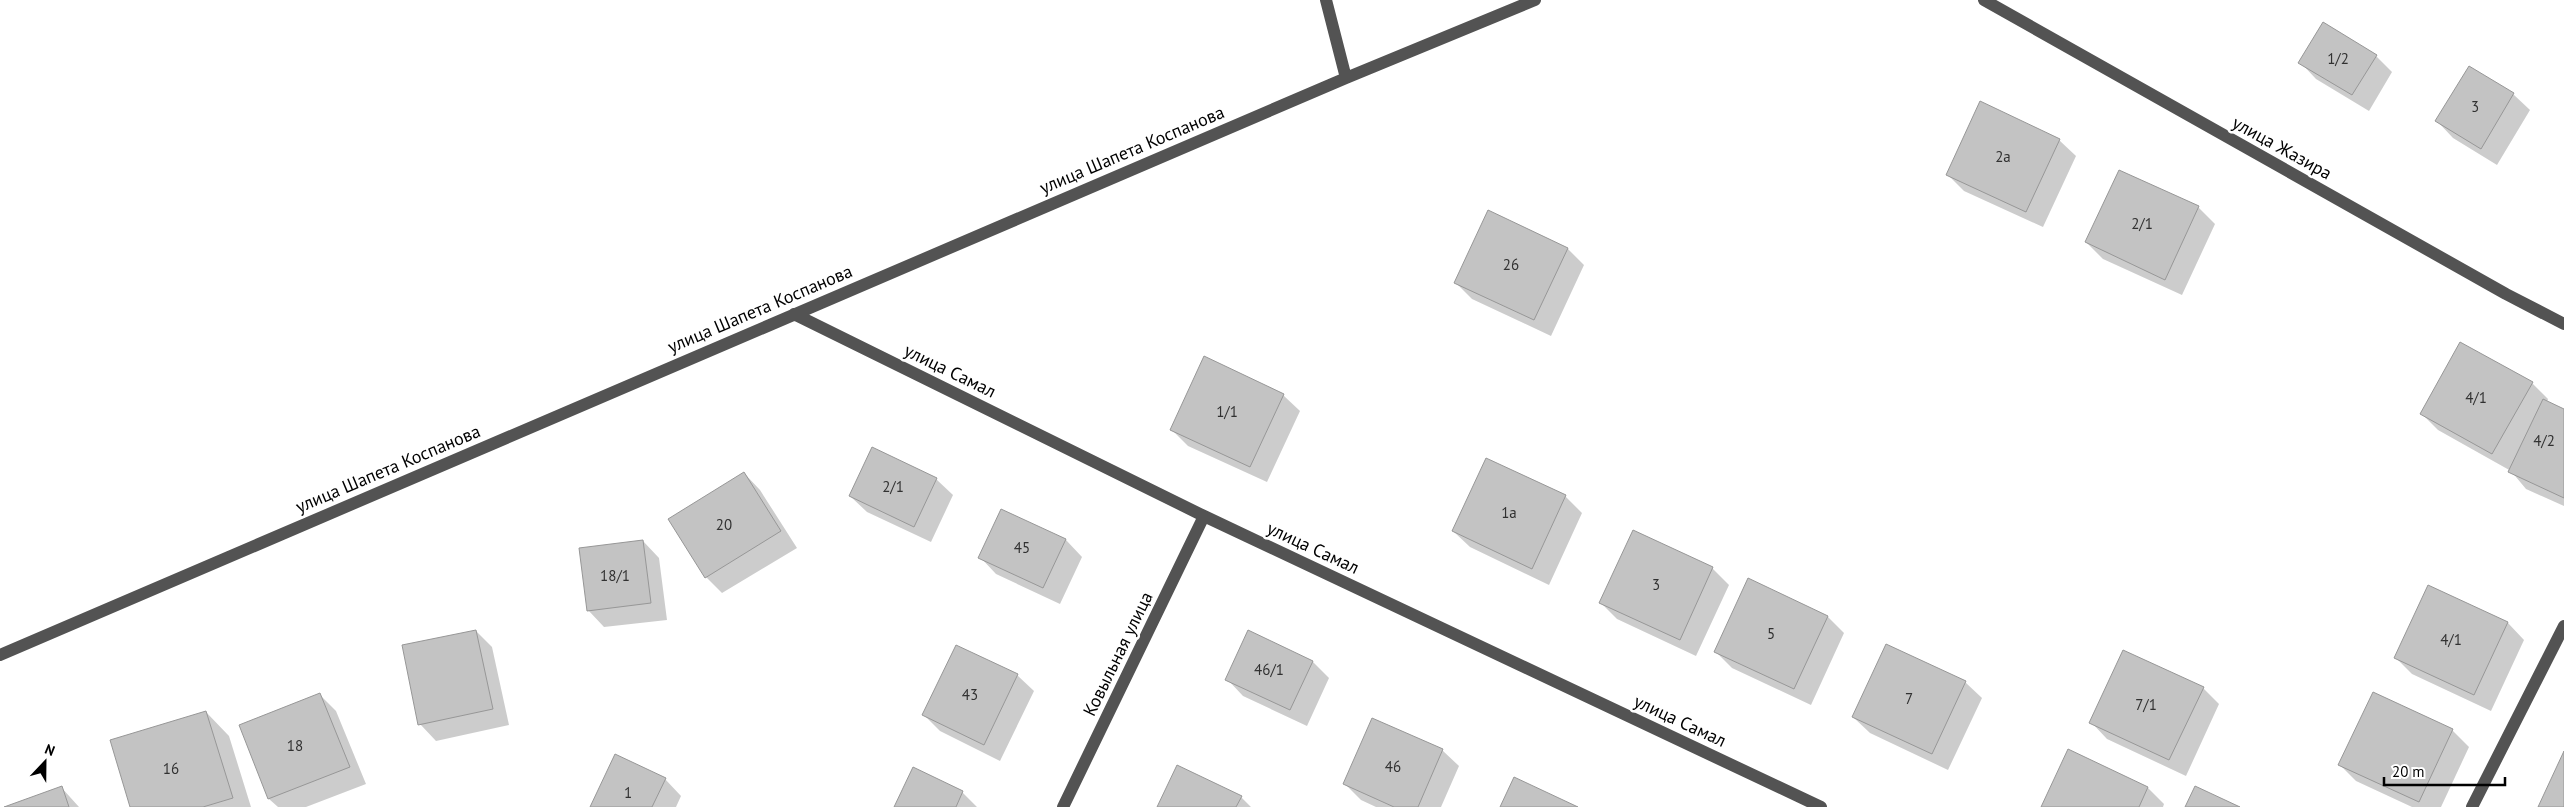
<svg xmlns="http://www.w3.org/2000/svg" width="2564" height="807" font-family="'PT Sans',sans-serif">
<rect width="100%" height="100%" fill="#fff"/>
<!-- shadow -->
<path fill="#0003" d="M2376,56L2392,72L2369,111L2316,79L2300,62Z
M2469,68L2513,94L2530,110L2497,165L2453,138L2437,121Z
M2059,140L2076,156L2043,227L1964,191L1947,174Z
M2119,171L2198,207L2215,224L2182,295L2103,259L2086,242Z
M1488,212L1568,249L1584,265L1551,336L1472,299L1456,283Z
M2532,383L2548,399L2547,402L2564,410V506L2526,489L2511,471L2438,430L2422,414Z
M1283,395L1300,411L1267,482L1188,446L1171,429Z
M744,473L760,490L797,548L722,593L706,577Z
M936,479L953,495L931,542L867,512L850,496Z
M1565,496L1582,513L1549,585L1470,547L1453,531Z
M1002,510L1066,540L1082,557L1060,604L996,574L980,557Z
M643,541L659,558L667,620L604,627L588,610Z
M1712,568L1729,585L1696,656L1617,619L1601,603Z
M1748,580L1828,617L1844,633L1811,705L1732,668L1715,651Z
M2429,586L2508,623L2524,640L2491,711L2412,674L2396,658Z
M476,631L492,647L509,725L436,741L420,724Z
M1249,632L1313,662L1329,678L1307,726L1243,696L1227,679Z
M1017,675L1034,691L1000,761L940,731L924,715Z
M1965,682L1982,698L1948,770L1870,733L1853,717Z
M2203,688L2219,704L2186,776L2107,739L2091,722Z
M320,695L336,711L366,784L306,807H278L269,799L241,726Z
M206,712L229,736L251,807H131Z
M2452,730L2469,747L2441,807H2412L2356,781L2340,765Z
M1442,750L1459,766L1441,807H1376L1361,800L1345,784Z
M913,769L962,792L977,807H895Z
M665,779L681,796L676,807H591Z
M61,787L79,807H7Z
M2148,788L2164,804L2163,807H2043Z
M1241,797L1251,807H1158Z"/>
<!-- building -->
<path fill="#c3c3c3" stroke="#979797" d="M2323,22L2377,55L2352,95L2298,63Z
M2469,66L2514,93L2481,149L2435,121Z
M1980,101L2060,139L2026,212L1946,175Z
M2119,170L2199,206L2165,280L2085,242Z
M1488,210L1568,248L1534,320L1454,283Z
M2460,342L2533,382L2492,454L2420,414Z
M1204,356L1284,394L1250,467L1170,430Z
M2543,399L2564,409V498L2508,472Z
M872,447L937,478L914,527L849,496Z
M1486,458L1566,495L1532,569L1452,531Z
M744,472L781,531L705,578L668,519Z
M1001,509L1066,539L1043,588L978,558Z
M1633,530L1713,567L1680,640L1599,603Z
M643,540L651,603L587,611L579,548Z
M1748,578L1828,616L1794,689L1714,652Z
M2428,585L2508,622L2474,695L2394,658Z
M476,630L493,709L418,725L402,645Z
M1248,630L1313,661L1290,710L1225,680Z
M1886,644L1966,681L1932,754L1852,717Z
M956,645L1018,674L984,745L922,715Z
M2123,650L2204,687L2169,760L2089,723Z
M2373,692L2453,729L2419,802L2338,765Z
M320,693L350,767L268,799L239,725Z
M206,711L233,798L203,807H130L110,740Z
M1372,718L1443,749L1418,807H1394L1343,784Z
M2068,749L2148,787L2139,807H2041Z
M2564,751V807H2538Z
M615,754L666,778L652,807H590Z
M1177,765L1242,796L1236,807H1157Z
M913,767L963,791L956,807H894Z
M1514,777L1578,807H1500Z
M62,786L69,807H4Z
M2195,786L2240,807H2185Z"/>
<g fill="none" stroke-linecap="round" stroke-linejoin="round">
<!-- minor -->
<path stroke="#535353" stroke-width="12" d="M1326,0L1346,78
M1984,0L2506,294L2564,324
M794,314L1204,516L1821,807
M0,655L1346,78L1535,0
M1063,807L1204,516
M2472,807L2564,626"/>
</g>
<g text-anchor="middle" stroke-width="5" stroke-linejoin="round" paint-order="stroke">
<!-- number labels -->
<g font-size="15" fill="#313131">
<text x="2338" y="64">1/2</text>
<text x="2475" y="112">3</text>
<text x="2003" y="162">2а</text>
<text x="2142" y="229">2/1</text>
<text x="1511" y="270">26</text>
<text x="2476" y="403">4/1</text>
<text x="1227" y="417">1/1</text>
<text x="2544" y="446">4/2</text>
<text x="893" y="492">2/1</text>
<text x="1509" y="518">1а</text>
<text x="724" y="530">20</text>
<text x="1022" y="553">45</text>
<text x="615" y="581">18/1</text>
<text x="1656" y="590">3</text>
<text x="1771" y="639">5</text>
<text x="2451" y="645">4/1</text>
<text x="1269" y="675">46/1</text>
<text x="970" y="700">43</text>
<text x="1909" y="704">7</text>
<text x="2146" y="710">7/1</text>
<text x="295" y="751">18</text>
<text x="1393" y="772">46</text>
<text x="171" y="774">16</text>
<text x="628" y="798">1</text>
</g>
<!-- street labels -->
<g font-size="18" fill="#000" stroke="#fff">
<text transform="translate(2282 148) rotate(29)" y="6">улица Жазира</text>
<text transform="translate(1132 150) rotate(-23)" y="6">улица Шапета Коспанова</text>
<text transform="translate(760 309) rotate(-23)" y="6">улица Шапета Коспанова</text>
<text transform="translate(950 371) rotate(26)" y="6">улица Самал</text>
<text transform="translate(388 469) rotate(-23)" y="6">улица Шапета Коспанова</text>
<text transform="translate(1313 548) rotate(25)" y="6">улица Самал</text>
<text transform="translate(1118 654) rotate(-64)" y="6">Ковыльная улица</text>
<text transform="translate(1680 721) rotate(25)" y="6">улица Самал</text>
</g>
</g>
<!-- north arrow -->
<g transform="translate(45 762) rotate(22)" stroke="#ffffff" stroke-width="4" paint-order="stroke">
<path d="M0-4L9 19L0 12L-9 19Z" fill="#000000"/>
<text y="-8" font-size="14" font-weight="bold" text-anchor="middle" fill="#000000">N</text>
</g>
<!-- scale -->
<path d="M2384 777v8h121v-8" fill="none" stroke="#000000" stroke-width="2.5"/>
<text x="2392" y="777" font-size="15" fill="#000000" stroke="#ffffff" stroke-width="4" paint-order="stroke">20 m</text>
</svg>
